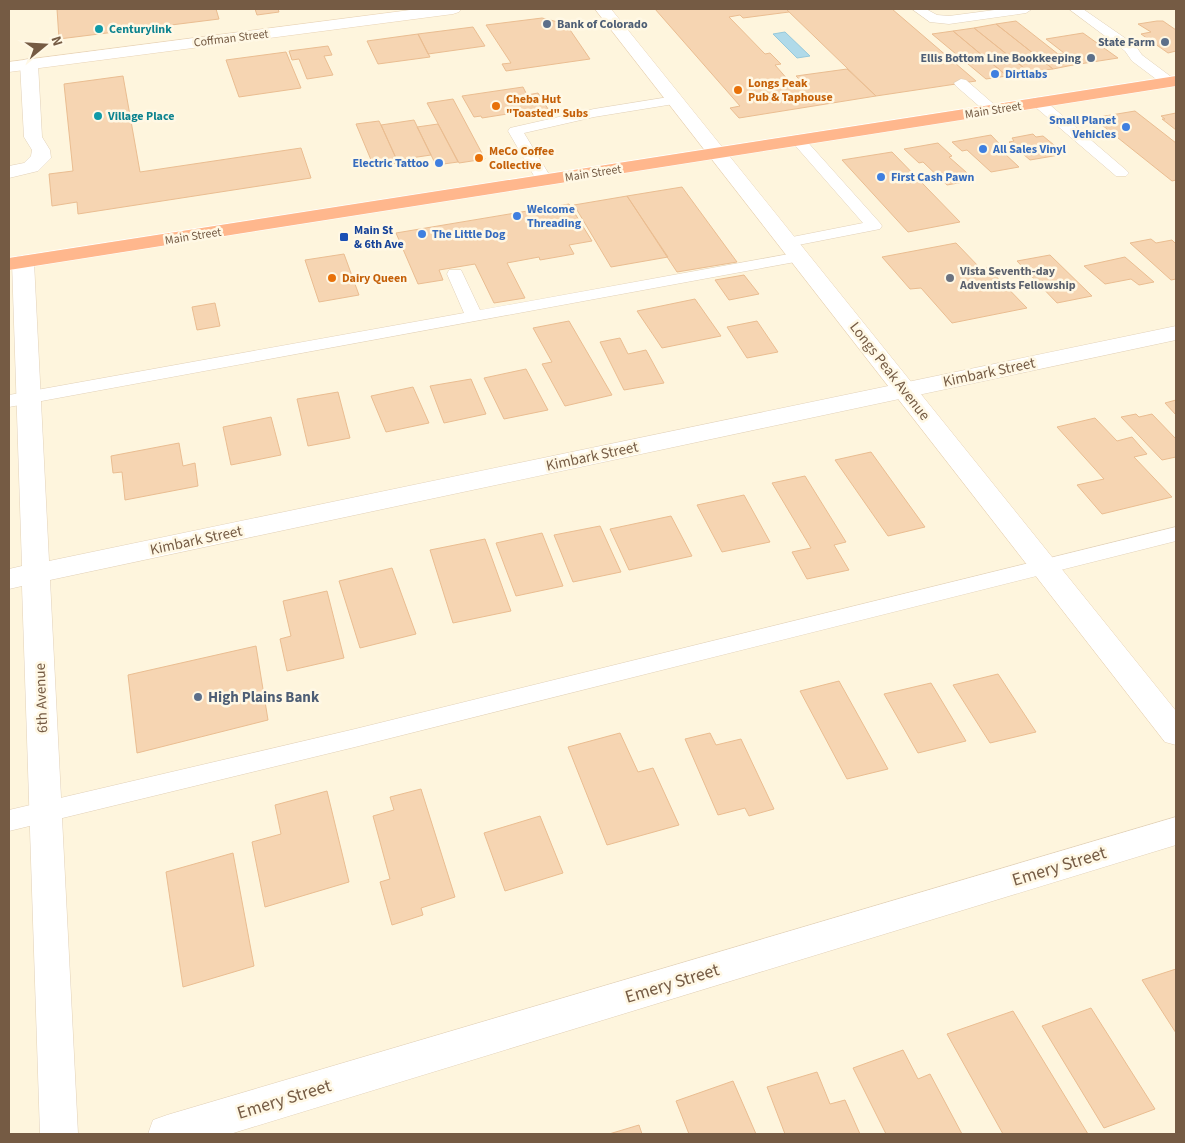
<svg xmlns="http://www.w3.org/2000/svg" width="1185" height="1143" font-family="'Source Sans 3',sans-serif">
<rect width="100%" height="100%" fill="#fef5dd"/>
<!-- water -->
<path fill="#b0dae9" stroke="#96c9db" d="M785,32L810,56L797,58L773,34Z"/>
<!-- building -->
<path fill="#f6d5b2" stroke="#eabd91" d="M57,9H216L219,19L59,39Z
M255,9H278L279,12L257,15Z
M655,9H786L789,12L743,18L740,15L729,17L765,54L770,53L781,64L775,65L789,81L799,79L796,76L847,69L876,96L739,118L730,108L740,106Z
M786,9H892L976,81L876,96Z
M542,18L566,24L590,59L506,71L502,64L511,63L486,25Z
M1016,21L1058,54L1073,65L1053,69L996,24Z
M1157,21H1163L1176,30V51L1168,53L1141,34L1151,32L1138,24Z
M996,24L1053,69L1029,72L974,28Z
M473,27L485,46L428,54L418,34Z
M974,28L1029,72L1007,76L953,31Z
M953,31L1007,76L986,79L932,34Z
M1083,33L1118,58L1073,65L1058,54L1064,53L1046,39Z
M418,34L430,57L378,64L367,41Z
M328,46L332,55L324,56L333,75L307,79L299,59L292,60L289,51Z
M286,52L301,88L239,97L226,60Z
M123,76L140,172L301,148L311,178L78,214L77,202L52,206L49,174L73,171L64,84Z
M523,87L527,95L538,93L550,112L522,117L520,112L482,118L481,116L474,117L462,96Z
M453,99L485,159L459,163L427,103Z
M1135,111L1176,143V180L1172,181L1093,118Z
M1176,113V130L1162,119H1165L1161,116Z
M414,120L431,155L397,160L381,125Z
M379,121L381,125L398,163L374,167L356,124Z
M438,124L458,162L436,165L417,127Z
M1033,134L1036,137L1043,136L1065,154L1030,160L1009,142L1014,141L1012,138Z
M991,135L1008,153H1004L1019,167L991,172L967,150L962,151L952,142Z
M938,143L952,156L949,157L975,180L947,185L923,162L919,163L904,149Z
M892,152L960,222L908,232L842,160Z
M682,187L737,262L677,272L627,196Z
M627,196L668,257L611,267L574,205Z
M569,204L592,241L569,245L574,254L540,260L539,257L507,263L525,298L494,303L475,264L439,270L443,280L418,284L396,233Z
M1151,239L1156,243L1172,240L1176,244V279L1171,280L1130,243Z
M956,243L981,269L988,268L1027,308L952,323L921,288L910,289L882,257Z
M344,254L359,295L319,302L305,260Z
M1050,255L1092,296L1057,303L1017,261Z
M1125,257L1154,282L1139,285L1131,279L1105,284L1084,266Z
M744,275L759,294L729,300L715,280Z
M695,299L721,336L662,348L637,311Z
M215,303L220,326L197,330L192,307Z
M569,321L612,395L565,406L542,364L552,362L533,328Z
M757,321L778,352L747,358L727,327Z
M620,338L628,354L646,350L664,383L624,390L600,342Z
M526,369L548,410L504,419L484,378Z
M471,379L486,414L444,423L430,386Z
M413,387L429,423L386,432L371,396Z
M338,392L350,438L308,446L297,399Z
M1176,400V415L1165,403Z
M1136,414L1139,417L1152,414L1176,439V457L1162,460L1121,417Z
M271,417L281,455L231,465L223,427Z
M1095,418L1117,441L1132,437L1147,454L1134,457L1172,497L1102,514L1077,485L1104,479L1057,427Z
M179,443L183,466L195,463L198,486L125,500L122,472L113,473L111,456Z
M871,452L925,527L888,536L835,460Z
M805,476L846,542L834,545L849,570L807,579L792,552L811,548L772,483Z
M744,495L770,542L722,552L697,505Z
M671,516L692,556L629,570L610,529Z
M600,526L621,572L573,582L554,535Z
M542,533L563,586L516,596L496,543Z
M485,539L511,611L453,623L430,550Z
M392,568L416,634L360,648L339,581Z
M327,591L344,658L287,671L280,639L291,636L283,601Z
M256,646L268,720L137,753L128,675Z
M998,674L1036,732L990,743L953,685Z
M839,681L888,769L847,779L800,691Z
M931,683L966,741L918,753L884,694Z
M620,733L638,772L653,768L679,825L607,845L568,747Z
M710,733L716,745L741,739L774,809L749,816L745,808L718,815L685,739Z
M421,789L455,897L421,908L423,915L392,925L380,882L390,879L373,816L394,810L390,797Z
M327,791L349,882L265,907L252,842L281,834L275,805Z
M540,816L563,873L505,891L484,833Z
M233,853L254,966L183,987L166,872Z
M1176,969V1033L1142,980Z
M1091,1008L1155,1109L1104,1128L1042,1026Z
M1013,1011L1088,1134H1003L947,1034Z
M903,1050L918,1079L930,1074L962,1134H886L853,1068Z
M817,1072L830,1104L845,1100L860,1134H785L767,1087Z
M733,1081L756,1134H689L676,1101Z
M639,1125L642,1134H609Z"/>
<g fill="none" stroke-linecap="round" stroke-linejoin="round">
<defs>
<path id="lane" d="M912,9H926L937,15L949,16L1002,9H1032L1026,13L949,24L930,22Z
M1069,9H1083L1135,45L1142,55L1174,79L1176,82L1174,85H1164L1132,61L1125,51Z
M961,79L966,80L997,107L999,110L997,113H987L956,86L954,83Z
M675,96L680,97L682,100L680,103L594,117L524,133L553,181L550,184H540L537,181L508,131L510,128L594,109Z
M1038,98L1043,99L1126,170L1129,173L1126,176H1116L1033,105L1031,102L1033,99Z
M798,136L803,137L880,223L882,226L880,229L788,247L782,245L780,242L782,239L863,223L793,143L791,140L793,137Z
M800,252L806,254L808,257L806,260L9,407V395L464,313L447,274L449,270H461L463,274L480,310Z
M1176,527V541L355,747L9,831V810L355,729Z"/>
<path id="street" d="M29,59L35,60L38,64L42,137L50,150L51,158L38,171L9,178V166L24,163L31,156L32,150L24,137L20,64L23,60Z
M23,256L31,257L34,262L49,561L1176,326V340L50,580L78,1134H40L22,586L9,589V569L22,566L12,262L15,257Z
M1176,817V845L230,1134H148L153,1120L167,1115Z"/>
<path id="secondary" d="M418,9H461L459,12L453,14L9,72V62Z
M595,9H611L1176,711V745L1165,742Z"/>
<path id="highway" d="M1176,76V86L9,270V258Z"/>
</defs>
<!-- lane casing -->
<use href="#lane" stroke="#e2d1b8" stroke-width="1"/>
<!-- street casing -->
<use href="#street" stroke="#e2d1b8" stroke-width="1"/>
<!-- secondary casing -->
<use href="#secondary" stroke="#e8d3b6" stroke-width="1"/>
<!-- highway casing -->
<use href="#highway" stroke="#fff" stroke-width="1"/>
<!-- lane -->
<use href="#lane" fill="#fff" fill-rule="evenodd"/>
<!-- street -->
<use href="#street" fill="#fff" fill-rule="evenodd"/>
<!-- secondary -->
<use href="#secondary" fill="#fff" fill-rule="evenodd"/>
<!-- highway -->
<use href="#highway" fill="#ffb78d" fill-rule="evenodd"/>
</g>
<!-- markers -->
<g fill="#5c6f8a" stroke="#fff8e5" stroke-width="2">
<circle cx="547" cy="24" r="5"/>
<circle cx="1165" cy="42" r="5"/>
<circle cx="1091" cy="58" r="5"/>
<circle cx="198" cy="697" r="5"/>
</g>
<g fill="#0f9aa8" stroke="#fff8e5" stroke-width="2">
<circle cx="99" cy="29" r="5"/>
<circle cx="98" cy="116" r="5"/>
</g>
<g fill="#3f7fe0" stroke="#fff8e5" stroke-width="2">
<circle cx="995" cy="74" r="5"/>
<circle cx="1126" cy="127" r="5"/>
<circle cx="983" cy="149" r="5"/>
<circle cx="439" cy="163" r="5"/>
<circle cx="881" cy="177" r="5"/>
<circle cx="517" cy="216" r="5"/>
<circle cx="422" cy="234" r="5"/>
</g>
<g fill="#e8710a" stroke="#fff8e5" stroke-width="2">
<circle cx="738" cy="90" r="5"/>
<circle cx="496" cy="106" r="5"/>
<circle cx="479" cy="158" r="5"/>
<circle cx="332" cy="278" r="5"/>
</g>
<rect fill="#1a4fb4" stroke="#fff8e5" stroke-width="2" x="339" y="232" width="10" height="10" rx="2.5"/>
<circle fill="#6b7280" stroke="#fff8e5" stroke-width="2" cx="950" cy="278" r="5"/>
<g text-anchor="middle" stroke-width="5" stroke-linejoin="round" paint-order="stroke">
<!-- far-service labels -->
<g font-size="12" font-weight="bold" fill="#4e5e75" stroke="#fff8e5" text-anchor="end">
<text x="557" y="28" text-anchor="start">Bank of Colorado</text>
<text x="1155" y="46">State Farm</text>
<text x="1081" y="62">Ellis Bottom Line Bookkeeping</text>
</g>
<!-- far-culture labels -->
<g font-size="12" font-weight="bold" fill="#0d838f" stroke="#fff8e5" text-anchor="start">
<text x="109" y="33">Centurylink</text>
<text x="108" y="120">Village Place</text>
</g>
<!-- far-street labels -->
<g font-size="12" fill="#755b44" stroke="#fff8e5">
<text transform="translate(231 38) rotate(-7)" y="4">Coffman Street</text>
<text transform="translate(993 110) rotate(-9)" y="4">Main Street</text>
<text transform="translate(593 173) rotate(-9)" y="4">Main Street</text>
<text transform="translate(193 236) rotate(-9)" y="4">Main Street</text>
</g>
<!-- far-shop labels -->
<g font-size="12" font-weight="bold" fill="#366cbe" stroke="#fff8e5" text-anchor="start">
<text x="1005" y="78">Dirtlabs</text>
<text x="1116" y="124" text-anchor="end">Small Planet<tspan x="1116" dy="14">Vehicles</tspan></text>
<text x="993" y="153">All Sales Vinyl</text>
<text x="429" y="167" text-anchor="end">Electric Tattoo</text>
<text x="891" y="181">First Cash Pawn</text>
<text x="527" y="213">Welcome<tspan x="527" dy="14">Threading</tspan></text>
<text x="432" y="238">The Little Dog</text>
</g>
<!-- far-food labels -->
<g font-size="12" font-weight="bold" fill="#c56008" stroke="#fff8e5" text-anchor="start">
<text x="748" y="87">Longs Peak<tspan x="748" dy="14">Pub &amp; Taphouse</tspan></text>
<text x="506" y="103">Cheba Hut<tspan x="506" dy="14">"Toasted" Subs</tspan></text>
<text x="489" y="155">MeCo Coffee<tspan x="489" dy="14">Collective</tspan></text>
<text x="342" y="282">Dairy Queen</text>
</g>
<!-- far-transit labels -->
<g font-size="12" font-weight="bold" fill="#164399" stroke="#fff8e5" text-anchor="start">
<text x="354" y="234">Main St<tspan x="354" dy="14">&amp; 6th Ave</tspan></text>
</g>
<!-- far-worship labels -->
<g font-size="12" font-weight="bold" fill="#5b616d" stroke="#fff8e5" text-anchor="start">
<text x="960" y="275">Vista Seventh-day<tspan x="960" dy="14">Adventists Fellowship</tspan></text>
</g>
<!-- street labels -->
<g font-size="15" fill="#755b44" stroke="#fff8e5">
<text transform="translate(890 371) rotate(52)" y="5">Longs Peak Avenue</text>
<text transform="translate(989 372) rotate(-12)" y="5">Kimbark Street</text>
<text transform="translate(592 456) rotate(-12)" y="5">Kimbark Street</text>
<text transform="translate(196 540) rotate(-12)" y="5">Kimbark Street</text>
<text transform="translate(41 698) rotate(-92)" y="5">6th Avenue</text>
</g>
<!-- service labels -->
<g font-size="15" font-weight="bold" fill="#4e5e75" stroke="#fff8e5" text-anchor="start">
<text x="208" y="702">High Plains Bank</text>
</g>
<!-- near-street labels -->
<g font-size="18" fill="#755b44" stroke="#fff8e5">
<text transform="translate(1059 866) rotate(-17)" y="6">Emery Street</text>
<text transform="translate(672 983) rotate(-17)" y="6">Emery Street</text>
<text transform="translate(284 1099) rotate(-17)" y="6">Emery Street</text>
</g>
</g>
<!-- border -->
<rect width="1185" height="1143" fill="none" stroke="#755b44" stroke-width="20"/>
<!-- north arrow -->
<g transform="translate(45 45) rotate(72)" stroke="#fff8e5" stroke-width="4" paint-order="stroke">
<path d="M0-4L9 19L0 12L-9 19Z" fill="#755b44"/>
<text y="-8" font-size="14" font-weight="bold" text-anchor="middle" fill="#755b44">N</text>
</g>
</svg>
